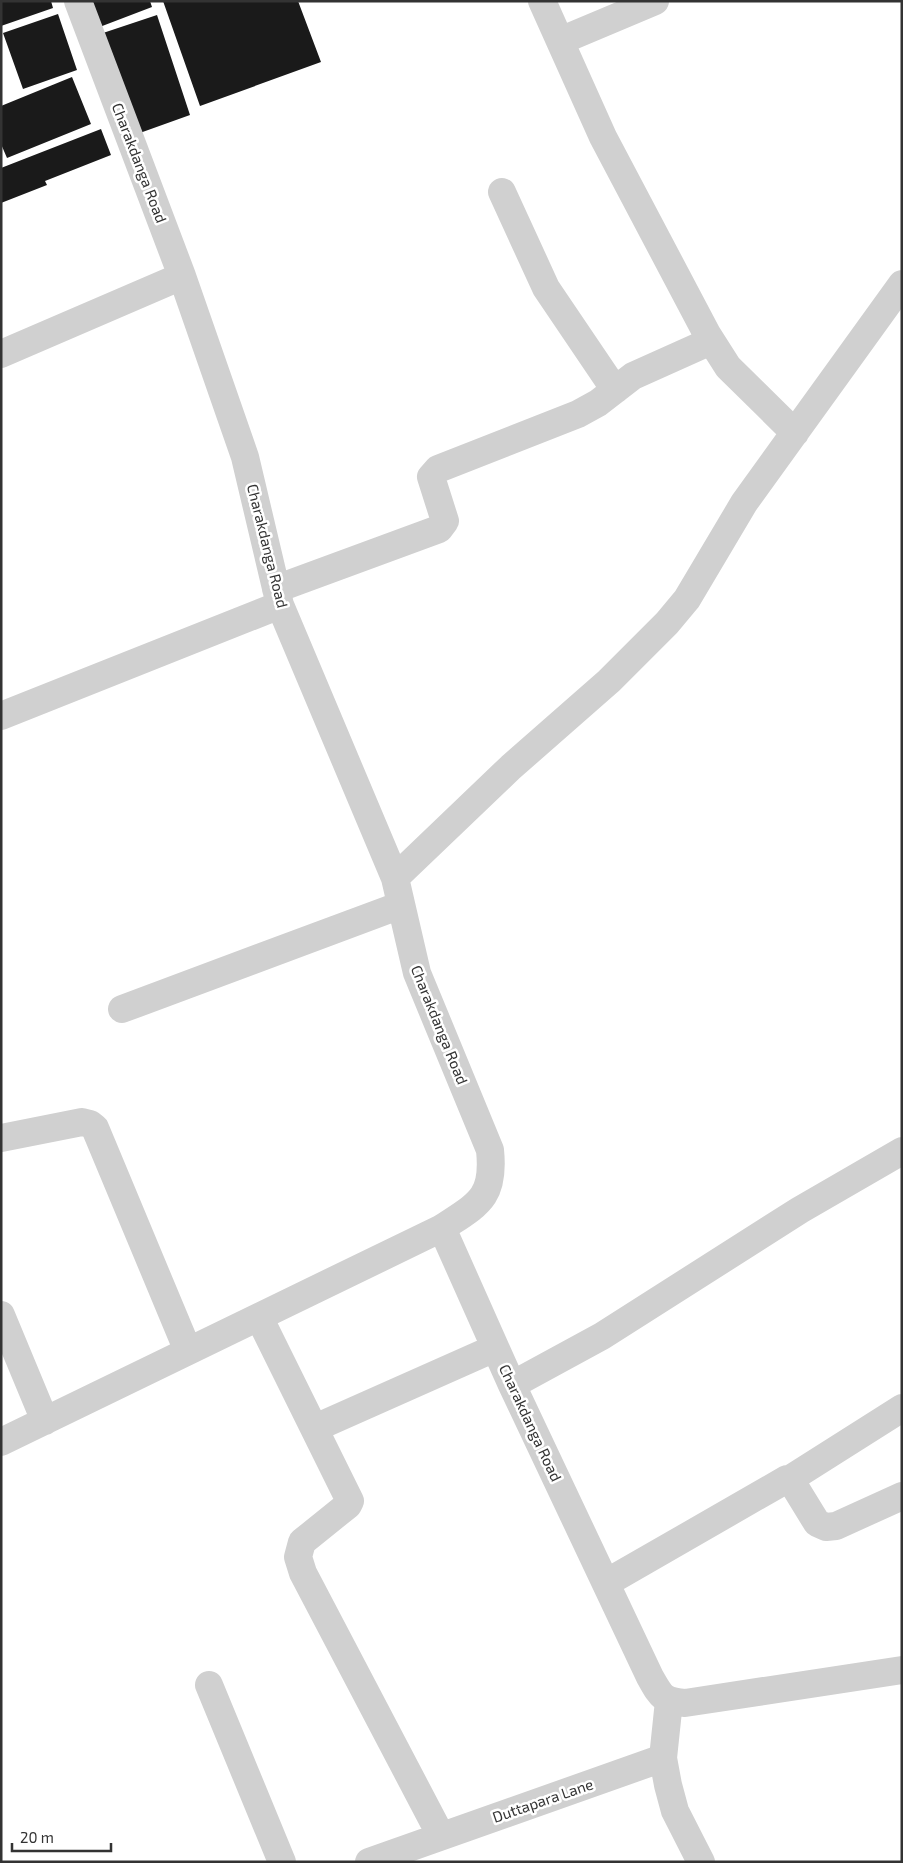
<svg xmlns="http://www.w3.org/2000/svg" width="903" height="1863" font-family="'Exo 2',sans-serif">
<rect width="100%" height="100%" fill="#fff"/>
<!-- building -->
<path fill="#1a1a1a" d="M1,1H51L53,8L1,26Z
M87,1H150L152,7L97,28Z
M163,1H298L321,62L200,106Z
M58,14L77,70L23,89L3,33Z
M157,15L190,115L137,134L103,33Z
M72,77L91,124L7,158L1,144V106Z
M101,129L111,155L45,181L47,185L1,203V168Z"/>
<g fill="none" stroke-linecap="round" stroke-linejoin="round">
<!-- minor -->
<path stroke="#d0d0d0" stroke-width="28" d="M78,1L182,276L245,457L280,605L395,878L417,973L490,1150C495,1198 478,1204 442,1228L512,1385L650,1677C661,1696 662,1701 685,1703L902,1670
M542,1L603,137L707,334L728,367L795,433
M560,41L655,1
M502,192L546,288L615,390
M1,354L182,276
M276,589L439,529L445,521L431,477L438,469L578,414L598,403L633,376L711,341
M1,716L280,605
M395,878L511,767L609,681L667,623L687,599L744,503L902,284
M122,1009L401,905
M1,1138L82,1122L90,1124L95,1128L188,1351
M1,1315L45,1421
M259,1317L350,1501L348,1505L302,1542L298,1557L303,1573L441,1836
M512,1385L602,1336L800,1210L902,1151
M315,1428L495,1348
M1,1442L442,1228
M790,1479L902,1408
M606,1583L787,1479H790L817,1523L826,1527L836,1526L902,1496
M209,1685L282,1862
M663,1758L668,1785L675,1811L701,1862
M369,1862L663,1758L669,1701"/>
</g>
<g text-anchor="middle" stroke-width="5" stroke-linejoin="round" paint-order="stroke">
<!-- street labels -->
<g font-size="15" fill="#333" stroke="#fff">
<text transform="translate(139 163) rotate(69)" y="5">Charakdanga Road</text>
<text transform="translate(267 546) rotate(76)" y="5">Charakdanga Road</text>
<text transform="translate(439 1025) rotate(68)" y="5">Charakdanga Road</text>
<text transform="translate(530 1423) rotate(65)" y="5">Charakdanga Road</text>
<text transform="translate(543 1801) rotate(-19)" y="5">Duttapara Lane</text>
</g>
</g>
<!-- border -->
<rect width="903" height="1863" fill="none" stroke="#333333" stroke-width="5"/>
<!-- scale -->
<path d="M12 1843v8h99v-8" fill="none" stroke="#333333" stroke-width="2.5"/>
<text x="20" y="1843" font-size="15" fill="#333333" stroke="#ffffff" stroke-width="4" paint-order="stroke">20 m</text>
</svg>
